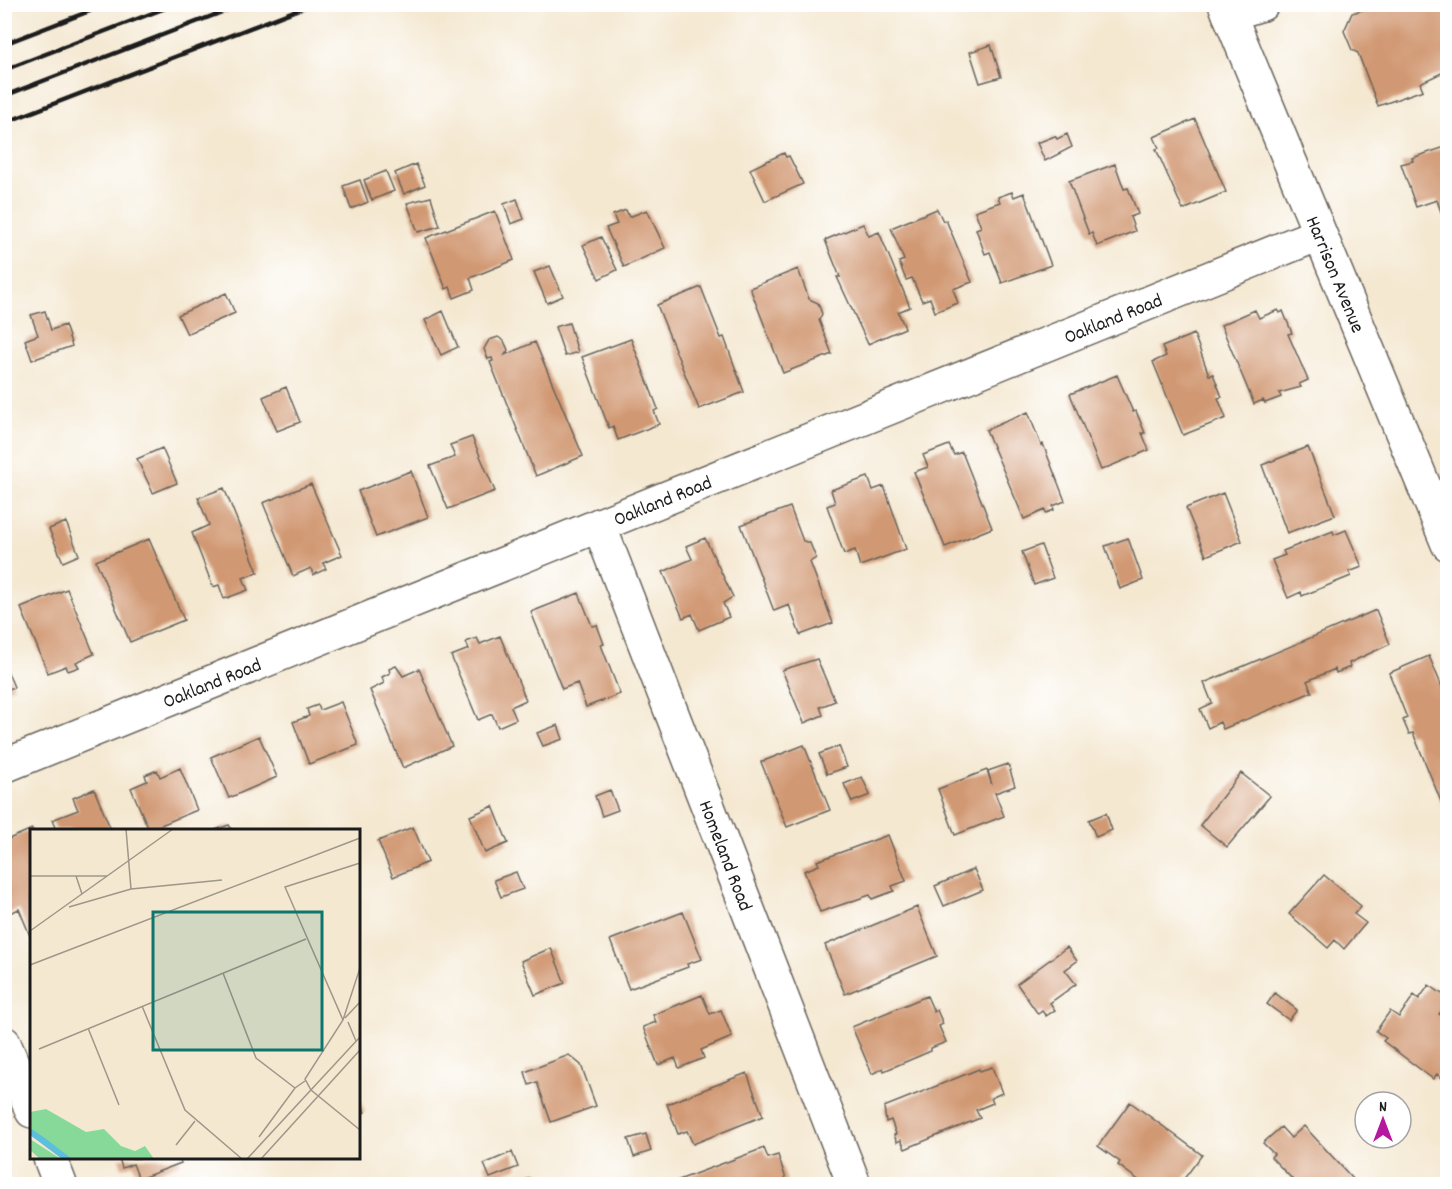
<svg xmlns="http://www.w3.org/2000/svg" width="1452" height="1189" font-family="Dekko,sans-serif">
<rect width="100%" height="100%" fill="#fff"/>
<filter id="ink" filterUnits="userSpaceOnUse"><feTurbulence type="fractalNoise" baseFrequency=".0167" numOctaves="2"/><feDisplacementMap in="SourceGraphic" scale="12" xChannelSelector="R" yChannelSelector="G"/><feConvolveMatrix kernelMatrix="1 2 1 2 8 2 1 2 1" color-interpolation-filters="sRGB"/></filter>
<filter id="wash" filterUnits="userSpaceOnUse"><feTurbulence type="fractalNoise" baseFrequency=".008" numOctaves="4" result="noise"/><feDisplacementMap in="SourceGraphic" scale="24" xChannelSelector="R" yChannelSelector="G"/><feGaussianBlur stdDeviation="1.35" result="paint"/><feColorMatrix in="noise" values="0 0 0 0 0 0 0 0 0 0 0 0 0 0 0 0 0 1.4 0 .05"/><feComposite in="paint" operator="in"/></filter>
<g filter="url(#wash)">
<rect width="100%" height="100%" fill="#f4e8d1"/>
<g id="blocks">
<!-- building -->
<path fill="#d19973" d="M1382,4H1395L1397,8L1407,4H1439L1443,13L1448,12V61L1445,62L1448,70L1420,83L1423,90L1378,106L1358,53L1352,50L1344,31L1352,13Z
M991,45L1001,77L980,83L970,52Z
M1195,119L1226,192L1183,210L1156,149L1159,148L1154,137Z
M1067,134L1072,147L1045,161L1037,143L1055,136L1057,139Z
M1448,146V210L1441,212L1437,200L1416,207L1401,164L1413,161L1412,158Z
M784,153L786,157L789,156L803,184L765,201L750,169Z
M416,164L425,185L404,194L395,173Z
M1115,164L1124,189L1128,188L1138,214L1130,217L1135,231L1097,246L1092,233L1089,234L1069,181Z
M386,171L394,191L372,200L364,180Z
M360,180L368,202L351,209L343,186Z
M1012,192L1014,197L1024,193L1051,265L1002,283L990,252L985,254L976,229L981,227L975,211L1000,202L998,197Z
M431,197L440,226L418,232L407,203Z
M517,199L524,219L511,224L504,204Z
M937,209L943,221L946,220L972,282L953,289L958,303L935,312L930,298L922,301L912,278L906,280L899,262L904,260L891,228Z
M626,210L629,217L647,210L665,248L624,267L606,228L617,224L613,215Z
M495,211L514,260L470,278L474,290L454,298L450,287L446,289L426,238Z
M863,224L869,236L879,232L910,307L898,312L905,328L868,344L837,277H840L825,240Z
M601,237L617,270L599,279L583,245Z
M550,266L563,296L547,303L534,272Z
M798,269L809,299L818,303L822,314L819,320L832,354L783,373L750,288Z
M701,287L721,338L724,337L744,392L699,409L657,305Z
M226,293L235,313L187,334L178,315Z
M1255,310L1259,318L1278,310L1280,313L1283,311L1292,333L1288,334L1308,380L1299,384L1301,387L1279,393L1281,397L1265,403L1263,400L1254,404L1221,325Z
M45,311L51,330L65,325L72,346L32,360L25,340L38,335L31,315Z
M443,311L458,347L441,355L425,320Z
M569,323L578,352L565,356L555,327Z
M1194,334L1209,375L1213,374L1222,397L1218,398L1226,418L1183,435L1153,362L1166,356L1162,347Z
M498,337L504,341L508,350L505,355L535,342L583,456L536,476L490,362L493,361L492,358L488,359L484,349L489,340Z
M631,339L658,409L654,411L659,424L618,440L613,426L609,428L582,357Z
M1117,375L1133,412L1136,411L1145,433H1142L1149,450L1101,470L1070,394Z
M286,387L300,422L277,431L263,397Z
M1028,412L1041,445L1043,444L1065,501L1053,506L1054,510L1046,513L1045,510L1024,519L986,430Z
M472,437L495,491L448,509L430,466L455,457L450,445Z
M949,445L954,455L962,452L992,528L945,547L914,472L928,467L923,455Z
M1308,447L1335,515L1287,533L1262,465Z
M162,448L177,483L153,493L137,459Z
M411,471L428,517L376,537L358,491Z
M868,477L873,490L884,486L906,549L860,566L855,550L844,554L827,506L835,503L831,490Z
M311,484L342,555L323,563L326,569L313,575L311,568L293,576L263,503Z
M224,488L258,572L243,578L248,590L224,599L219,585L213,587L192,533L209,525L198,498Z
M1223,493L1242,541L1206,556L1186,508Z
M790,507L803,541L810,543L816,558L810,562L833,623L800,635L789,605L774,611L741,525Z
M66,522L79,555L63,562L49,529Z
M1346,530L1362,567L1349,572L1351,576L1302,596L1301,592L1288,598L1272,560L1285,555L1283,551L1333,531L1334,535Z
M705,538L733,597L723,603L729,617L699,630L692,614L683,618L663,572L692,559L686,546Z
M1128,538L1143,580L1120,589L1105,546Z
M149,539L184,620L130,642L96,561Z
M1041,545L1053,578L1034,585L1022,552Z
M67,589L94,654L76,662L79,667L68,671L66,666L48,673L21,608Z
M579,593L592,626L597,625L604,644L601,645L620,694L586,707L577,683L562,689L531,612Z
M1376,610L1390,644L1349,663L1350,667L1336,673L1335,669L1307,681L1312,692L1223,729L1220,722L1208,728L1200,709L1212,703L1204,683Z
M500,636L526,700L511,707L516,719L498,727L492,714L478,720L451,656L469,649L466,642L477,638L480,644Z
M1429,656L1448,701L1447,816L1413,733L1409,734L1403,720L1407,718L1389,673Z
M817,659L835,701L820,707L823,715L804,723L782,670Z
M4,663L14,687L4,691Z
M396,666L403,676L419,669L452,746L403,768L370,690L384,683L382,677L390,673L389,669Z
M341,702L358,745L309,764L293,722L309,716L307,709L318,705L320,710Z
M558,725L563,739L543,746L537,733Z
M259,736L277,777L229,798L211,757Z
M804,745L830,810L787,827L761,762Z
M839,746L847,767L827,774L819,754Z
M1008,764L1015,786L995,793L1004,816L955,835L938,789L987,770L992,785L988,771Z
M180,768L197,810L149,830L131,788L147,781L145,775L157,770L160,777Z
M1241,773L1270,796L1227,847L1200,825Z
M862,777L870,795L852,802L844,784Z
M94,789L111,830H56L52,820L78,810L73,798Z
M610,790L618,810L602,816L595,796Z
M493,806L508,843L485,853L470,816Z
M1106,813L1112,830L1096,837L1089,820Z
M229,825L232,830H215Z
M413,827L428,862L393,877L378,841Z
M32,829V938H31L19,909L7,914L4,908V841Z
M888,835L906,881L892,886L894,891L872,899L870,895L820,912L804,871L819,865L817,861Z
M974,869L983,890L944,906L935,886Z
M516,872L523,889L501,897L494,880Z
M1324,875L1361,906L1354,914L1366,923L1344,949L1335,940L1328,948L1289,914Z
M917,907L937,956L845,994L825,945Z
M683,912L702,959L687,964L688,967L629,989L610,940Z
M1067,947L1077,961L1065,970L1076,984L1050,1003L1055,1010L1046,1016L1042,1011L1038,1014L1017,984Z
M551,948L565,983L535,995L521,961Z
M1429,985L1448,998V1002L1439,1014L1448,1020V1074L1443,1079L1437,1074L1433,1079L1383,1041L1386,1038L1376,1031L1390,1011L1399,1017L1414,995L1419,999Z
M1275,993L1297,1010L1289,1020L1267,1004Z
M702,995L710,1014L721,1010L732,1037L701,1050L704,1058L679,1068L675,1058L658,1065L643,1027L656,1022L653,1015Z
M927,996L934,1012L937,1010L943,1024L939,1026L946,1042L931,1048V1051L884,1071L883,1068L872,1074L852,1027Z
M569,1055L581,1065L596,1106L551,1122L537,1082L529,1085L525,1072Z
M992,1067L1002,1093L991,1098L993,1103L976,1110L980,1118L905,1149L901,1140L897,1142L894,1135L896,1134L891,1120L886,1122L884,1107L979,1069L980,1071Z
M747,1073L763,1116L693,1144L687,1131L678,1134L667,1104Z
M358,1097L365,1112L358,1115Z
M1130,1102L1202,1155L1180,1184H1144L1118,1165L1120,1162L1098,1146Z
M1304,1126L1354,1180L1349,1184H1297L1271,1157L1274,1154L1263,1143L1281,1127L1291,1138Z
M646,1134L651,1151L634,1157L628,1139Z
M764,1148L768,1158L778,1155L787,1182L781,1184H668Z
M512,1152L518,1167L490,1178L484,1164Z
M119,1158H179L181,1163L139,1179L133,1164L122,1168Z
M530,1178L533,1184H513Z"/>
</g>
</g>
<g filter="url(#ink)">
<use href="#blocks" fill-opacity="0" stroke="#68635b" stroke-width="1.5"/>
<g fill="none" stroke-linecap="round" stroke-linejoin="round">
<defs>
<g id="minor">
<path id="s1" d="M1225,4L1448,544"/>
<path d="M1229,14L1262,4"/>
<path id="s2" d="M599,525L854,1184"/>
<path id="s3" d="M4,766L1319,234"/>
<path d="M4,1043L32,1111"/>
<path d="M50,1158L60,1184"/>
</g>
</defs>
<!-- minor casing -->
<use href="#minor" stroke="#68635b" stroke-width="36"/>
<!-- minor -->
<use href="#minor" stroke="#fff" stroke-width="33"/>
<!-- rail -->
<path stroke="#1c1c1c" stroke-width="4.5" d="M4,44L108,4
M4,70L176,4
M4,96L243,4
M4,123L312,4"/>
</g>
</g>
<g text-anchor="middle" stroke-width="5" stroke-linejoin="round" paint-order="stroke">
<!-- street labels -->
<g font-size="20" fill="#1c1c1c" stroke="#fff">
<text dy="7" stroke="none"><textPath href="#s1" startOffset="292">Harrison Avenue</textPath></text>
<text dy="7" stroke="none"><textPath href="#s3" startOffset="1196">Oakland Road</textPath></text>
<text dy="7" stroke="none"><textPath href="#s3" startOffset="710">Oakland Road</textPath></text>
<text dy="7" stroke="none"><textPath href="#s3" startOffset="224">Oakland Road</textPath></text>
<text dy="7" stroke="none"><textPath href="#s2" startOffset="354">Homeland Road</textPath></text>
</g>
</g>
<!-- overview -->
<g transform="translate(30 829)">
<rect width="330" height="330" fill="#f4e8d1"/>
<path d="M16,280L56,303L74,300L91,317L105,322L115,317L124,330H40L0,306V283ZM0,310L31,330H10L0,321Z" fill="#87d99a"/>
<path d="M0,299L15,309L42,330H32L0,306Z" fill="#5dbfdb"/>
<path fill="none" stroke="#9e9689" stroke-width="1.5" d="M96,0L101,60M0,47H77M46,47L52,65M39,78L101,60L192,51M0,102L143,0M0,136L330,9M330,139L313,191L275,250L281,261L330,301M193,144L226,229L265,259M112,177L155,281L212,330M315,189L330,173M313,191L255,58L330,34M318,193L326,212M58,199L89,276M9,220L276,110M229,308L265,259L275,252M146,316L165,292M217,330L330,208M231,330L330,221"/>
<path fill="#0f766e" fill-opacity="0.15" stroke="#0f766e" stroke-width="3" d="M123,83H292V221H123Z"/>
<rect width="330" height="330" fill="none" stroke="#1c1c1c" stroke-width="3"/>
</g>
<!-- margin -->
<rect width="1452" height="1189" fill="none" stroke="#fff" stroke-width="24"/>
<!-- north arrow -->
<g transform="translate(1383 1120)"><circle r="28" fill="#ffffff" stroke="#a4a4a4" stroke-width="1.5"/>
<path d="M0-4.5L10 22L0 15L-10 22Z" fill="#b5179e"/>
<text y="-9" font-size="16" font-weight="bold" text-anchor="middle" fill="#1c1c1c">N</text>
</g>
</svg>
